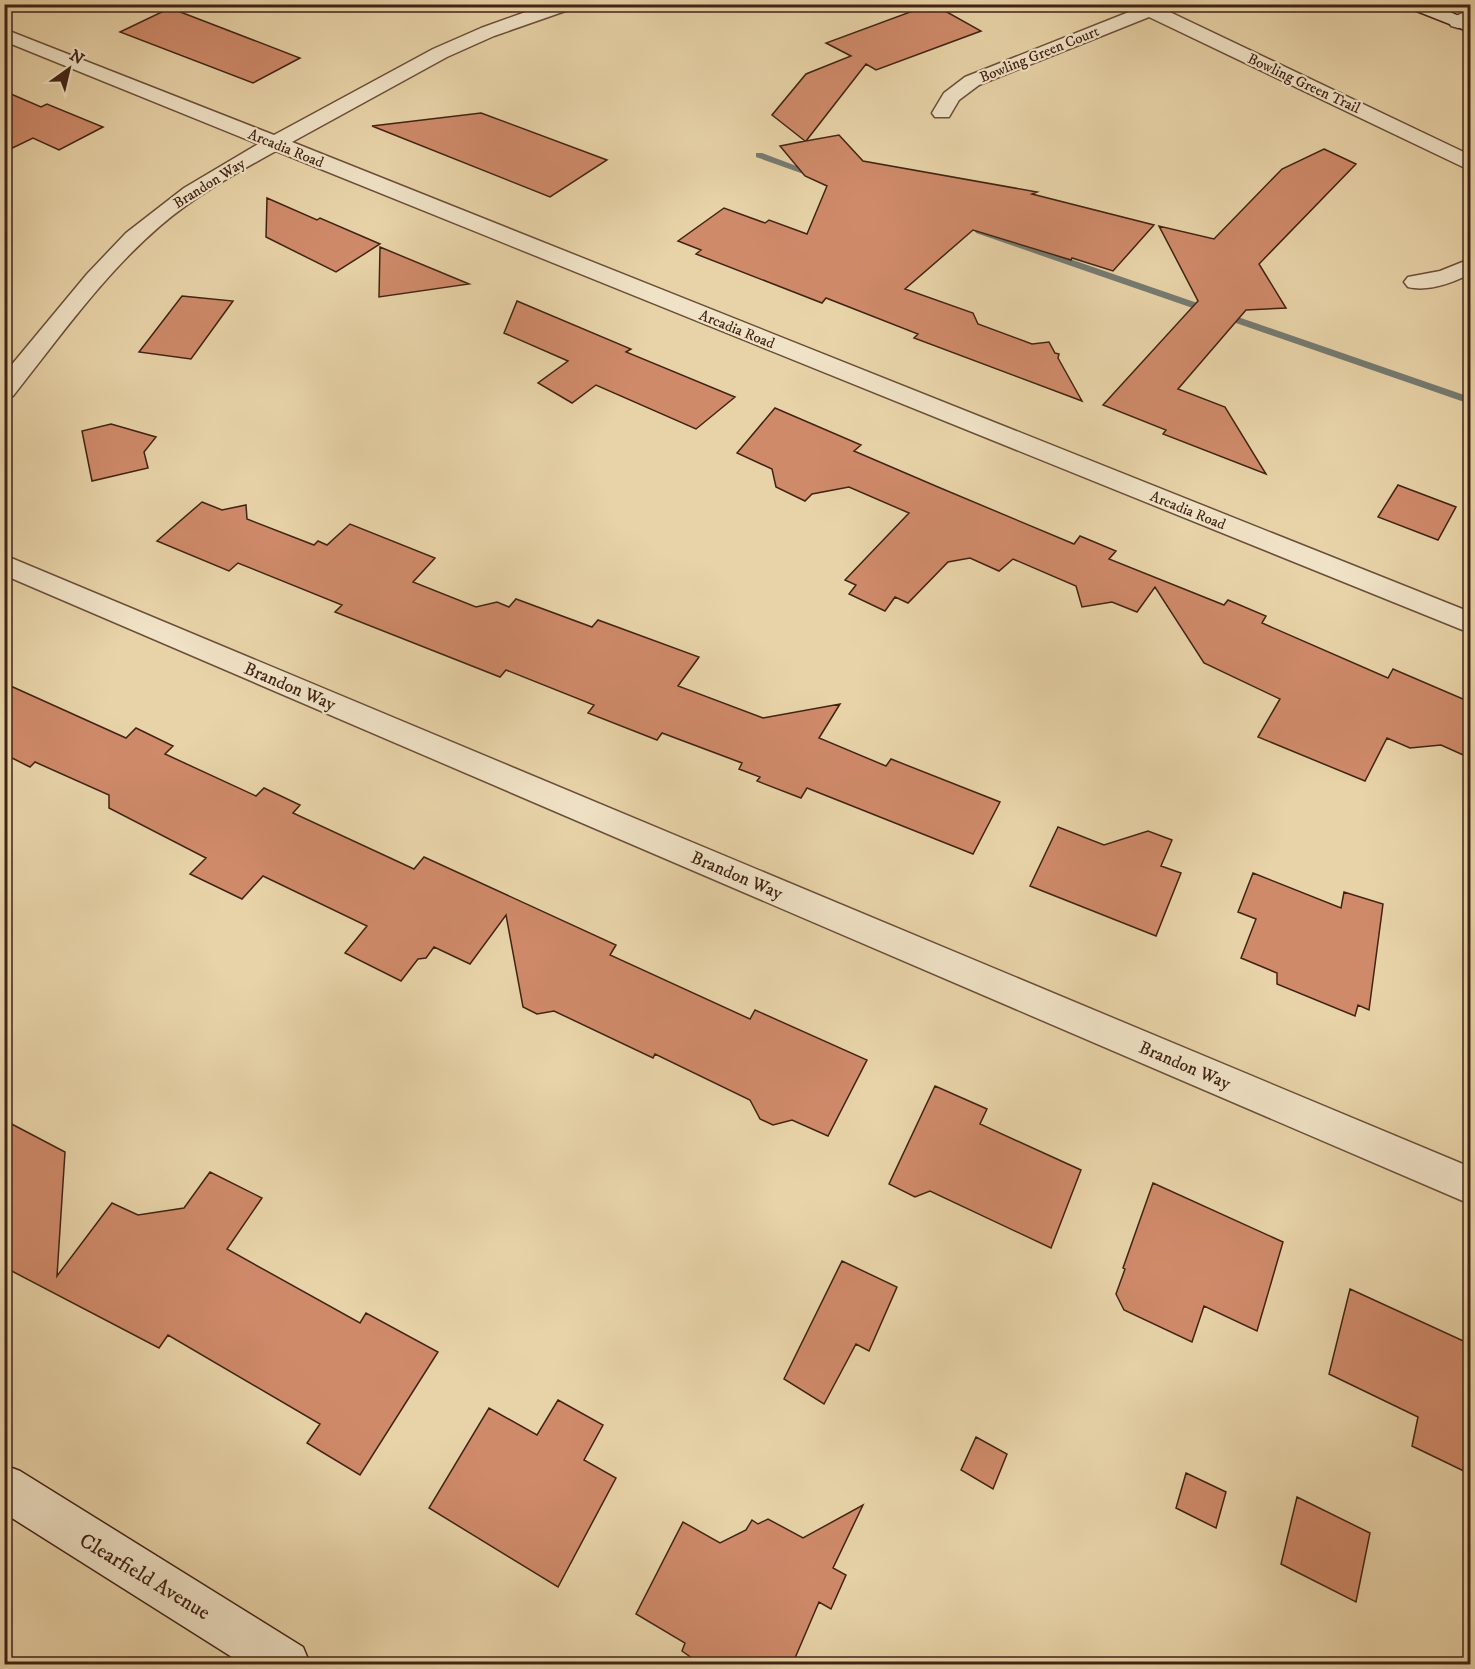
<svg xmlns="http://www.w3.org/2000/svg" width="1475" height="1669" font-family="'IM FELL DW Pica',serif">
<rect width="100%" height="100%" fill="#e8d3a8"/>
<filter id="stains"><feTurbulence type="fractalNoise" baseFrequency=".00333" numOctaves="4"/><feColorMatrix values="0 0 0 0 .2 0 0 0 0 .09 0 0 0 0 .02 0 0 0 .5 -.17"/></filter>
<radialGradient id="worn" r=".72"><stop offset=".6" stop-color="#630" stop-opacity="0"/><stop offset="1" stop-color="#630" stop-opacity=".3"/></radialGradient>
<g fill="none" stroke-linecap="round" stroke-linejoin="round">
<!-- stream -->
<path fill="#757b72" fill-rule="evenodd" d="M756,153H762L823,176L815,178L756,157Z
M980,228L1470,397V404L976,233L975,231Z"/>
</g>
<!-- building -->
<path fill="#cf8a6a" stroke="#402313" stroke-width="1.5" d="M929,5L938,7L981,31L876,70L866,64L806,141L839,135L863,161L1037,192L1032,194L1154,225L1113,271L1072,258L1071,260L973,230L905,289L973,313L978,324L1032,344L1049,342L1055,353L1059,354L1058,358L1082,401L914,338L918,334L826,298L822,303L696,254L701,250L678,241L724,208L765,223L769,220L807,234L827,186L805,176L780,146L805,141L772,115L806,74L851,56L826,43Z
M170,8L300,58L253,83L120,32Z
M4,91L41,107L47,104L103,127L59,150L33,138L4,152Z
M481,113L607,160L550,197L372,126Z
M1324,149L1356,164L1259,264L1286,308L1246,310L1178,389L1225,407L1266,474L1163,434L1166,430L1103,405L1198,301L1159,226L1214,239L1282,169Z
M267,198L317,220L320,218L380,244L336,272L266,237Z
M380,247L469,284L379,297Z
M182,296L233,301L191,359L139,352Z
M517,301L631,349L626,352L735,397L696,429L596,385L572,403L538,383L568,361L504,333Z
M775,408L861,445L854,451L938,487L1074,544L1080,536L1116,551L1109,559L1224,605L1228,600L1266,616L1262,623L1388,678L1393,669L1470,702V758L1441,745L1410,748L1387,738L1365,781L1258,737L1280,699L1204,663L1155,587L1137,612L1112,602L1082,607L1076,586L1013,559L999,571L970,558L948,562L908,603L895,597L885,611L849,594L856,585L845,580L909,513L849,487L812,494L805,501L776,487L772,469L737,453Z
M111,424L156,437L144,452L148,468L92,481L82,431Z
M1398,485L1456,507L1438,540L1378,517Z
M202,502L222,510L246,505L247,519L314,545L318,541L327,545L350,524L435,558L413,582L476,607L497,602L509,607L516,599L592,627L598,620L699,657L678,686L763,718L840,704L819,738L886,766L891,759L1000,802L973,854L807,788L801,798L757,781L760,777L739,769L742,763L662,733L657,740L588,713L594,705L506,670L500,677L335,612L342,605L238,563L229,571L157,541Z
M4,683L126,738L136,728L173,746L165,754L256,796L264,788L300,805L293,813L414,869L424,857L616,945L610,955L750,1019L755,1010L867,1060L828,1136L792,1120L773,1125L760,1119L750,1100L655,1054L653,1058L554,1011L537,1014L523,1007L506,915L470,964L434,947L426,958L418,959L401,981L345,953L367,926L263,876L242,899L190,874L206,858L109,808V795L35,762L30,767L4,754Z
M1058,827L1104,845L1148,831L1172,840L1161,866L1181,873L1156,936L1030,886Z
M1253,873L1341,908L1344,892L1383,904L1369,1010L1358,1005L1355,1016L1277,984V973L1241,958L1256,919L1238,912Z
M935,1086L987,1109L980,1124L1081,1170L1051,1248L930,1191L915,1197L889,1184Z
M4,1120L65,1152L57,1276L112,1203L138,1215L184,1208L210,1172L262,1198L227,1249L360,1323L366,1313L438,1352L360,1475L307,1443L320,1424L168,1335L159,1348L4,1267Z
M1153,1183L1283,1242L1257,1331L1204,1306L1192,1342L1124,1310L1116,1294L1125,1269L1123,1268Z
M842,1261L897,1287L869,1351L856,1344L824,1404L784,1379Z
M1350,1289L1470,1344V1474L1412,1446L1418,1417L1329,1374Z
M558,1400L603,1425L584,1460L616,1478L558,1587L429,1508L489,1408L537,1435Z
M976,1437L1007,1454L993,1489L961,1470Z
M1186,1473L1226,1492L1216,1528L1176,1508Z
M1297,1497L1370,1533L1356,1602L1281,1564Z
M863,1505L833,1568L846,1575L831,1609L819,1602L792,1665H702L682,1651L685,1643L636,1614L683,1522L720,1543L746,1530L752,1520L758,1524L768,1519L803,1538Z"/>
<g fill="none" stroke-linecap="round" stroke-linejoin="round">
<defs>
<path id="street" d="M548,4H577L574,8L494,36L447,57L292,142L1470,612V633L276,151C236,173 195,196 160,226C103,275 59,338 13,396L4,398V374L87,274L126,233L184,188L258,144L4,41V29L274,135L433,49L481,28Z
M1128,4H1153L1470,155V169L1463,167L1149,17L979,85L959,100L949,117H935L932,113L944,93L965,77L1134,10Z
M1470,10V23L1458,28L1451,26L1449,22L1451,18Z
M1470,259V274C1452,283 1428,292 1408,287L1404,282L1408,277L1440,271Z
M4,555L1470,1167V1204L4,575Z"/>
<path id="secondary" d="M1406,4H1432L1470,21V32L1409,8Z
M4,1465L20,1471L303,1647L310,1664H243L4,1513Z"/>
</defs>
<!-- street casing -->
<use href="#street" stroke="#6a4f38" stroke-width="3"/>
<!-- secondary casing -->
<use href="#secondary" stroke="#402313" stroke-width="3"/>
<!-- street -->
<use href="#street" fill="#f0e2c6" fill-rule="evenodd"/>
<!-- secondary -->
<use href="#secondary" fill="#f0e2c6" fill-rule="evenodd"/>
</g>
<g text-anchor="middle" stroke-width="4.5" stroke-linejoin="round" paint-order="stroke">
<!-- far-street labels -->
<g font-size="15" fill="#402313" stroke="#f0e2c6">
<text transform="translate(1039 54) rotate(-22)" y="5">Bowling Green Court</text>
<text transform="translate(1304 83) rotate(25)" y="5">Bowling Green Trail</text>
<text transform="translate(286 148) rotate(22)" y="5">Arcadia Road</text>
<text transform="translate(209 183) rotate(-32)" y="5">Brandon Way</text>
<text transform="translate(737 329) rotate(22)" y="5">Arcadia Road</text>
<text transform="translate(1188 510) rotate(22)" y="5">Arcadia Road</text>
</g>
<!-- street labels -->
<g font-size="18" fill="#402313" stroke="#f0e2c6">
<text transform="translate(290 686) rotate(23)" y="6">Brandon Way</text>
<text transform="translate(737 875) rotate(23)" y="6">Brandon Way</text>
<text transform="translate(1185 1065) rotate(23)" y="6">Brandon Way</text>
</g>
<!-- near-street labels -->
<g font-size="21" fill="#402313" stroke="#f0e2c6">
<text transform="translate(145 1576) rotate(31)" y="7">Clearfield Avenue</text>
</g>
</g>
<!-- margin -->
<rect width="1475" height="1669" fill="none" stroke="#e8d3a8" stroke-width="24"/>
<rect x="6" y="6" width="1463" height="1657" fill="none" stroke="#402313" stroke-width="3"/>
<rect x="12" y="12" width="1451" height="1645" fill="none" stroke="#402313" stroke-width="1.5"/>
<!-- north arrow -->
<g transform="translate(69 69) rotate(34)" stroke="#f0e2c6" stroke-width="4.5" paint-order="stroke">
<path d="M0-4.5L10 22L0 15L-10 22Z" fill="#402313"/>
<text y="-9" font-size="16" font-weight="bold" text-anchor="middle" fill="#402313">N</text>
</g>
<rect width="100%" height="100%" filter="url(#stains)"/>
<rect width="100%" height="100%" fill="url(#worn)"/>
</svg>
